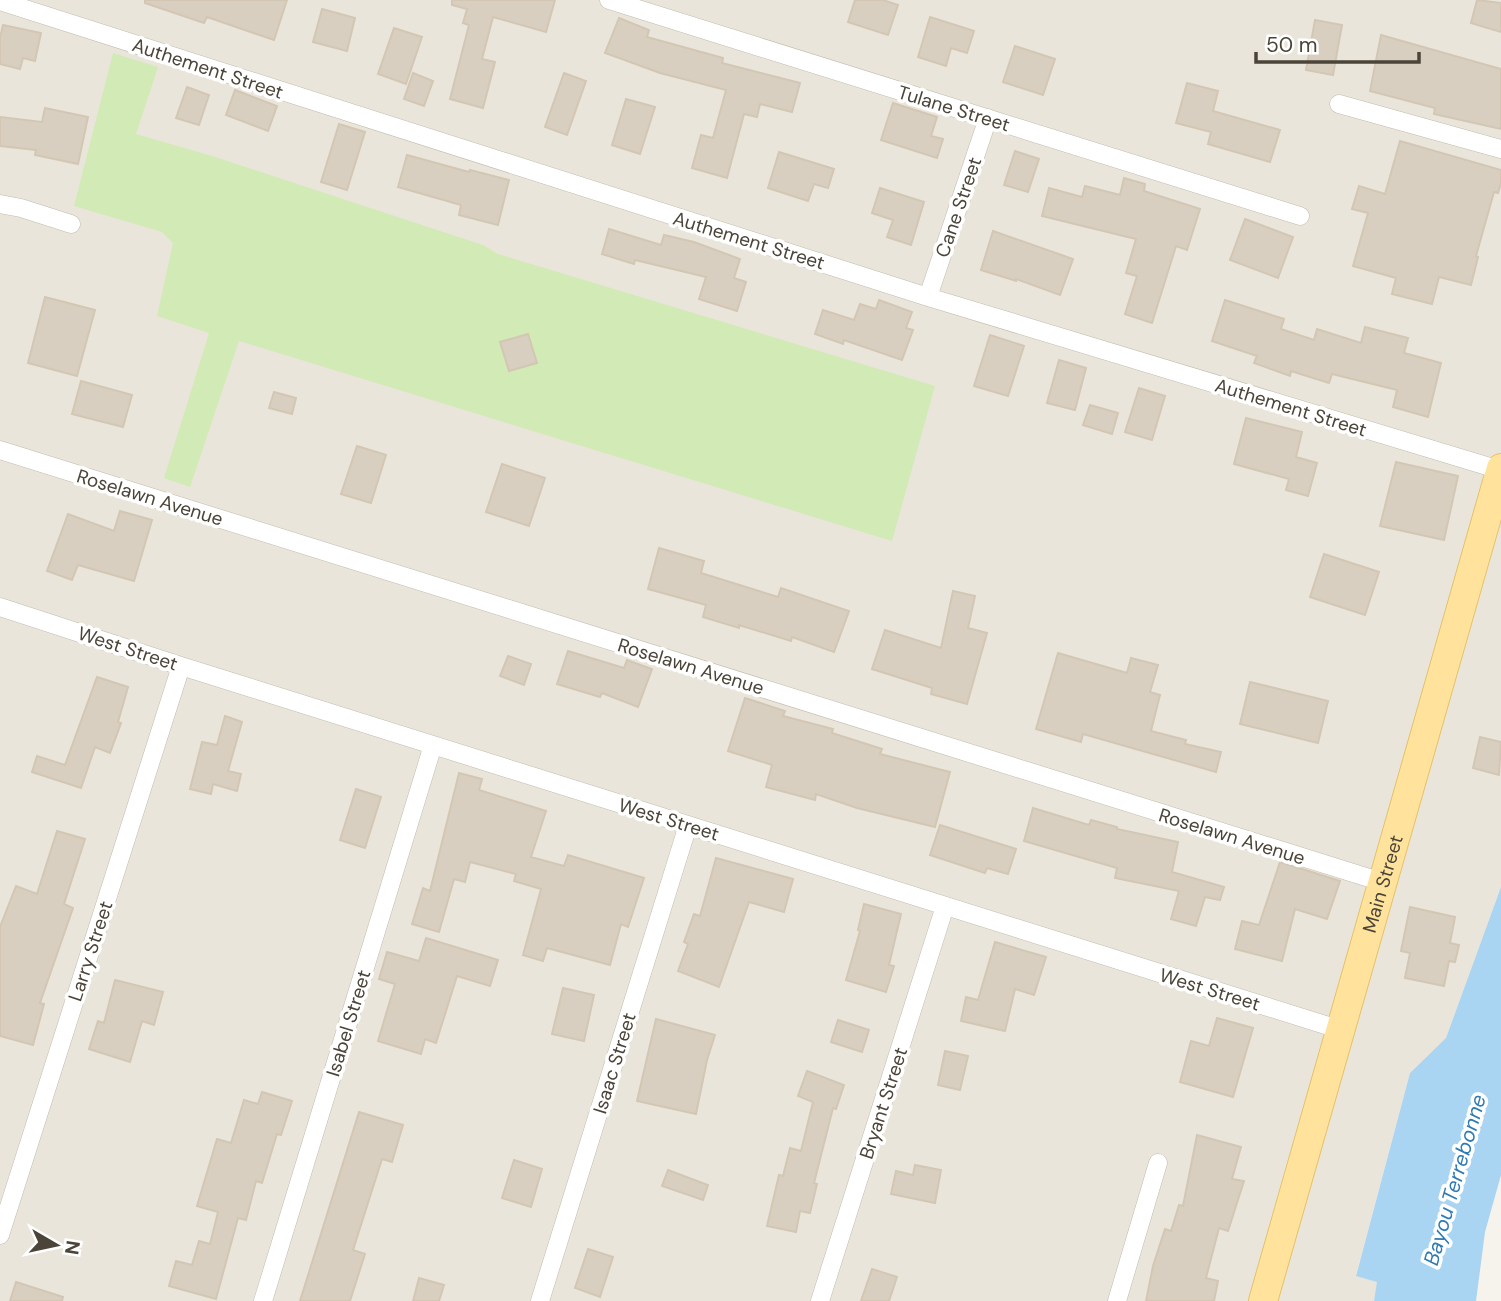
<svg xmlns="http://www.w3.org/2000/svg" width="1501" height="1301" font-family="'DM Sans',sans-serif">
<rect width="100%" height="100%" fill="#f6f3ec"/>
<!-- residential -->
<path fill="#eae5da" d="M0,0H1501V887L1446,1038L1410,1073L1356,1275L1378,1282L1374,1301H0Z"/>
<!-- green -->
<path fill="#d2eab5" d="M113,53L158,67L136,134L212,156L483,245L498,254L935,386L892,541L239,341L190,487L164,478L209,333L157,316L173,243L162,232L74,206Z"/>
<!-- water -->
<path fill="#a9d4f2" d="M1501,887V1175L1485,1232L1476,1301H1374L1377,1282L1356,1276L1410,1073L1446,1038Z"/>
<!-- building -->
<path fill="#d8cfc1" stroke="#d3c7b4" stroke-width="2" d="M145,0H287L274,40L207,17L204,23L145,3Z
M452,0H555L546,32L493,17L482,59L495,62L483,108L450,99L469,25L463,23L467,9L452,5Z
M855,0H883L898,5L888,35L848,22Z
M1477,0L1501,3V32L1471,23Z
M322,9L355,18L347,51L313,42Z
M930,17L974,31L967,53L951,48L946,66L918,57Z
M619,18L649,30L647,37L723,58L722,63L800,83L792,112L760,104L757,117L744,114L727,178L692,168L701,135L713,138L726,90L660,73L605,53Z
M1315,20L1342,25L1333,75L1306,70Z
M3,25L41,33L35,61L23,58L20,69L0,64V38Z
M394,28L422,37L406,84L378,74Z
M1381,35L1501,69V129L1434,114L1435,108L1370,91Z
M1015,46L1055,59L1043,95L1003,82Z
M413,73L433,81L424,106L404,99Z
M564,73L586,81L567,135L545,127Z
M1187,83L1218,91L1213,111L1280,130L1270,162L1208,144L1211,132L1176,123Z
M187,87L209,95L199,125L176,118Z
M235,90L277,106L268,131L226,115Z
M626,99L655,107L640,154L612,145Z
M893,103L937,117L931,136L943,139L937,158L881,140Z
M45,108L88,117L78,164L35,155L36,150L0,146V117L42,122Z
M339,124L365,132L347,190L321,182Z
M1400,141L1501,170V183L1498,193L1494,192L1476,256L1478,257L1471,285L1439,277L1432,304L1392,294L1396,278L1353,266L1368,213L1352,209L1359,186L1385,194Z
M1015,151L1039,159L1028,192L1004,185Z
M779,152L834,169L828,188L814,184L808,201L768,188Z
M407,155L469,172L470,170L509,180L498,225L459,215L461,205L398,187Z
M1124,178L1145,184L1144,191L1200,209L1187,250L1176,246L1152,323L1125,314L1137,276L1126,273L1136,239L1042,216L1049,188L1082,197L1085,186L1120,195Z
M880,188L924,202L911,245L887,237L893,220L872,213Z
M1245,219L1293,237L1278,278L1230,260Z
M609,229L661,245L664,235L694,242L740,259L734,278L746,282L737,311L699,299L706,277L635,260L634,264L602,254Z
M993,231L1073,259L1060,295L1016,279V281L981,270Z
M45,297L95,310L77,376L28,363Z
M879,300L912,312L906,328L913,330L902,360L844,340L843,344L815,334L823,310L854,320L860,304L876,309Z
M1225,300L1284,319L1281,329L1314,340L1317,329L1361,343L1365,327L1408,338L1404,353L1441,363L1428,417L1393,407L1397,390L1332,374L1329,383L1291,371L1290,376L1254,363L1257,356L1212,341Z
M528,334L537,363L509,371L500,342Z
M990,335L1024,346L1008,396L974,386Z
M1059,360L1086,368L1075,410L1047,403Z
M81,381L132,395L123,427L72,414Z
M1139,388L1165,396L1152,440L1125,432Z
M274,392L296,398L292,414L269,408Z
M1090,405L1118,413L1112,434L1083,425Z
M1246,418L1302,432L1296,457L1317,463L1308,496L1286,490L1289,479L1234,464Z
M357,446L386,455L371,503L341,494Z
M1396,462L1458,476L1444,540L1380,526Z
M502,464L545,478L529,526L486,512Z
M120,511L152,520L134,581L78,565L72,580L47,571L68,514L114,531Z
M659,548L704,561L701,573L778,597L781,588L849,611L834,652L792,637L791,641L739,625V628L703,617L706,605L648,589Z
M1324,554L1379,572L1365,615L1310,597Z
M953,591L975,596L968,628L987,633L967,704L931,694L932,688L872,669L885,630L941,648Z
M568,651L624,668L627,660L652,669L638,707L602,693L600,697L557,684Z
M1058,653L1127,673L1131,658L1158,665L1150,692L1160,695L1151,731L1186,740L1185,744L1221,752L1216,772L1083,734L1081,742L1036,729Z
M508,656L531,664L524,685L500,676Z
M97,677L128,687L118,722L121,723L110,753L95,747L81,788L32,772L37,756L65,765Z
M1250,682L1328,701L1318,743L1240,724Z
M745,698L785,711L783,716L833,729L832,733L882,749L880,754L950,772L935,827L857,808L816,794L815,800L766,787L772,765L728,751Z
M225,716L242,722L228,771L241,774L237,791L213,784L211,794L190,789L202,742L217,745Z
M1480,737L1501,742L1499,775L1473,768Z
M459,773L482,779L479,790L546,811L531,857L564,866L568,855L644,878L628,927L621,924L610,965L547,948L543,961L523,955L541,889L514,881L516,874L470,862L465,882L454,879L439,932L412,924L423,888L430,891Z
M356,789L381,797L365,848L340,840Z
M1033,808L1089,825L1091,820L1117,827V829L1178,842L1172,872L1224,887L1220,900L1205,897L1196,926L1171,919L1179,891L1115,878L1117,868L1024,841Z
M940,825L1016,849L1008,874L987,868L985,873L930,855Z
M57,831L85,839L64,904L73,908L40,1003L44,1004L33,1045L0,1036V927L16,886L37,894Z
M716,858L793,879L784,912L749,902L719,987L678,971L688,944L684,942L694,914L700,916Z
M1280,862L1340,881L1327,919L1295,909L1282,961L1235,949L1242,921L1259,925Z
M864,904L901,914L889,965L894,966L886,992L846,980L860,931L858,930Z
M1410,907L1455,917L1450,943L1459,945L1455,962L1449,961L1444,986L1405,978L1410,953L1401,951Z
M426,938L498,960L490,986L457,976L436,1043L425,1039L421,1054L378,1041L395,984L379,979L387,952L419,961Z
M995,942L1046,957L1034,995L1015,989L1005,1031L961,1021L966,997L978,1000Z
M115,980L163,992L154,1025L142,1021L130,1062L89,1049L98,1021L104,1023Z
M563,988L594,995L584,1041L552,1034Z
M1217,1018L1253,1028L1233,1097L1180,1082L1191,1041L1209,1046Z
M656,1019L715,1035L707,1060L696,1114L637,1101Z
M838,1020L869,1030L862,1052L831,1042Z
M945,1051L968,1056L960,1090L938,1085Z
M807,1071L844,1085L836,1109L833,1108L814,1183L817,1184L810,1213L800,1211L796,1232L767,1226L779,1175L783,1176L790,1148L801,1151L813,1102L798,1096Z
M262,1092L292,1101L281,1135L277,1134L262,1183L256,1181L246,1220L238,1218L216,1299L169,1286L176,1261L192,1265L199,1241L210,1244L218,1212L197,1206L217,1139L231,1143L244,1100L258,1104Z
M359,1112L403,1125L392,1162L382,1159L353,1250L365,1254L350,1301H300Z
M1197,1135L1241,1147L1232,1179L1244,1181L1228,1231L1219,1228L1206,1278L1218,1281L1214,1301H1146L1153,1266L1165,1229L1171,1231L1179,1205L1183,1206Z
M514,1160L542,1169L531,1207L502,1198Z
M915,1165L941,1170L935,1203L891,1194L896,1171L913,1175Z
M668,1170L708,1185L703,1200L662,1186Z
M588,1249L613,1257L600,1297L575,1288Z
M872,1269L897,1277L889,1301H861Z
M419,1278L444,1285L439,1301H413Z
M16,1282L63,1297L62,1301H10Z"/>
<g fill="none" stroke-linecap="round" stroke-linejoin="round">
<defs>
<path id="street" d="M609,0L1300,216
M0,1L928,297L1500,470
M1339,104L1501,149
M0,204L21,208L71,224
M928,297L988,118
M0,450L1382,882
M0,607L181,666L1338,1029
M0,1235L181,666
M263,1301L433,745
M540,1301L688,825
M820,1301L945,906
M1117,1301L1158,1163"/>
<g id="primary">
<path id="s1" d="M1263,1301C1340,1023 1424,746 1501,468"/>
</g>
</defs>
<!-- street casing -->
<use href="#street" stroke="#c2bbae" stroke-width="19"/>
<!-- primary casing -->
<use href="#primary" stroke="#e6c16a" stroke-width="30"/>
<!-- street -->
<use href="#street" stroke="#fff" stroke-width="18"/>
<!-- primary -->
<use href="#primary" stroke="#ffe39c" stroke-width="28"/>
</g>
<g text-anchor="middle" stroke-width="7" stroke-linejoin="round" paint-order="stroke">
<!-- street labels -->
<g font-size="19" fill="#4b4439" stroke="#fff">
<text transform="translate(208 68) rotate(18)" y="7">Authement Street</text>
<text transform="translate(954 108) rotate(17)" y="7">Tulane Street</text>
<text transform="translate(958 207) rotate(-71)" y="7">Cane Street</text>
<text transform="translate(749 240) rotate(17)" y="7">Authement Street</text>
<text transform="translate(1291 407) rotate(17)" y="7">Authement Street</text>
<text transform="translate(150 497) rotate(17)" y="7">Roselawn Avenue</text>
<text transform="translate(128 648) rotate(18)" y="7">West Street</text>
<text transform="translate(691 666) rotate(17)" y="7">Roselawn Avenue</text>
<text transform="translate(669 819) rotate(17)" y="7">West Street</text>
<text transform="translate(1232 836) rotate(17)" y="7">Roselawn Avenue</text>
<text dy="7" stroke="none"><textPath href="#s1" startOffset="434">Main Street</textPath></text>
<text transform="translate(90 951) rotate(-72)" y="7">Larry Street</text>
<text transform="translate(1210 989) rotate(17)" y="7">West Street</text>
<text transform="translate(348 1023) rotate(-73)" y="7">Isabel Street</text>
<text transform="translate(614 1063) rotate(-73)" y="7">Isaac Street</text>
<text transform="translate(883 1103) rotate(-72)" y="7">Bryant Street</text>
</g>
<!-- water labels -->
<g font-size="21" font-style="italic" fill="#2e7ab2" stroke="#fff">
<text transform="translate(1455 1180) rotate(-74)" y="7">Bayou Terrebonne</text>
</g>
</g>
<!-- north arrow -->
<g transform="translate(56 1245) rotate(99)" stroke="#ffffff" stroke-width="5" paint-order="stroke">
<path d="M0-5L12 26L0 18L-12 26Z" fill="#4b4439"/>
<text y="-10" font-size="19" font-weight="bold" text-anchor="middle" fill="#4b4439">N</text>
</g>
<!-- scale -->
<path d="M1256 52v10h163v-10" fill="none" stroke="#4b4439" stroke-width="3.5"/>
<text x="1266" y="52" font-size="21" fill="#4b4439" stroke="#ffffff" stroke-width="5" paint-order="stroke">50 m</text>
</svg>
